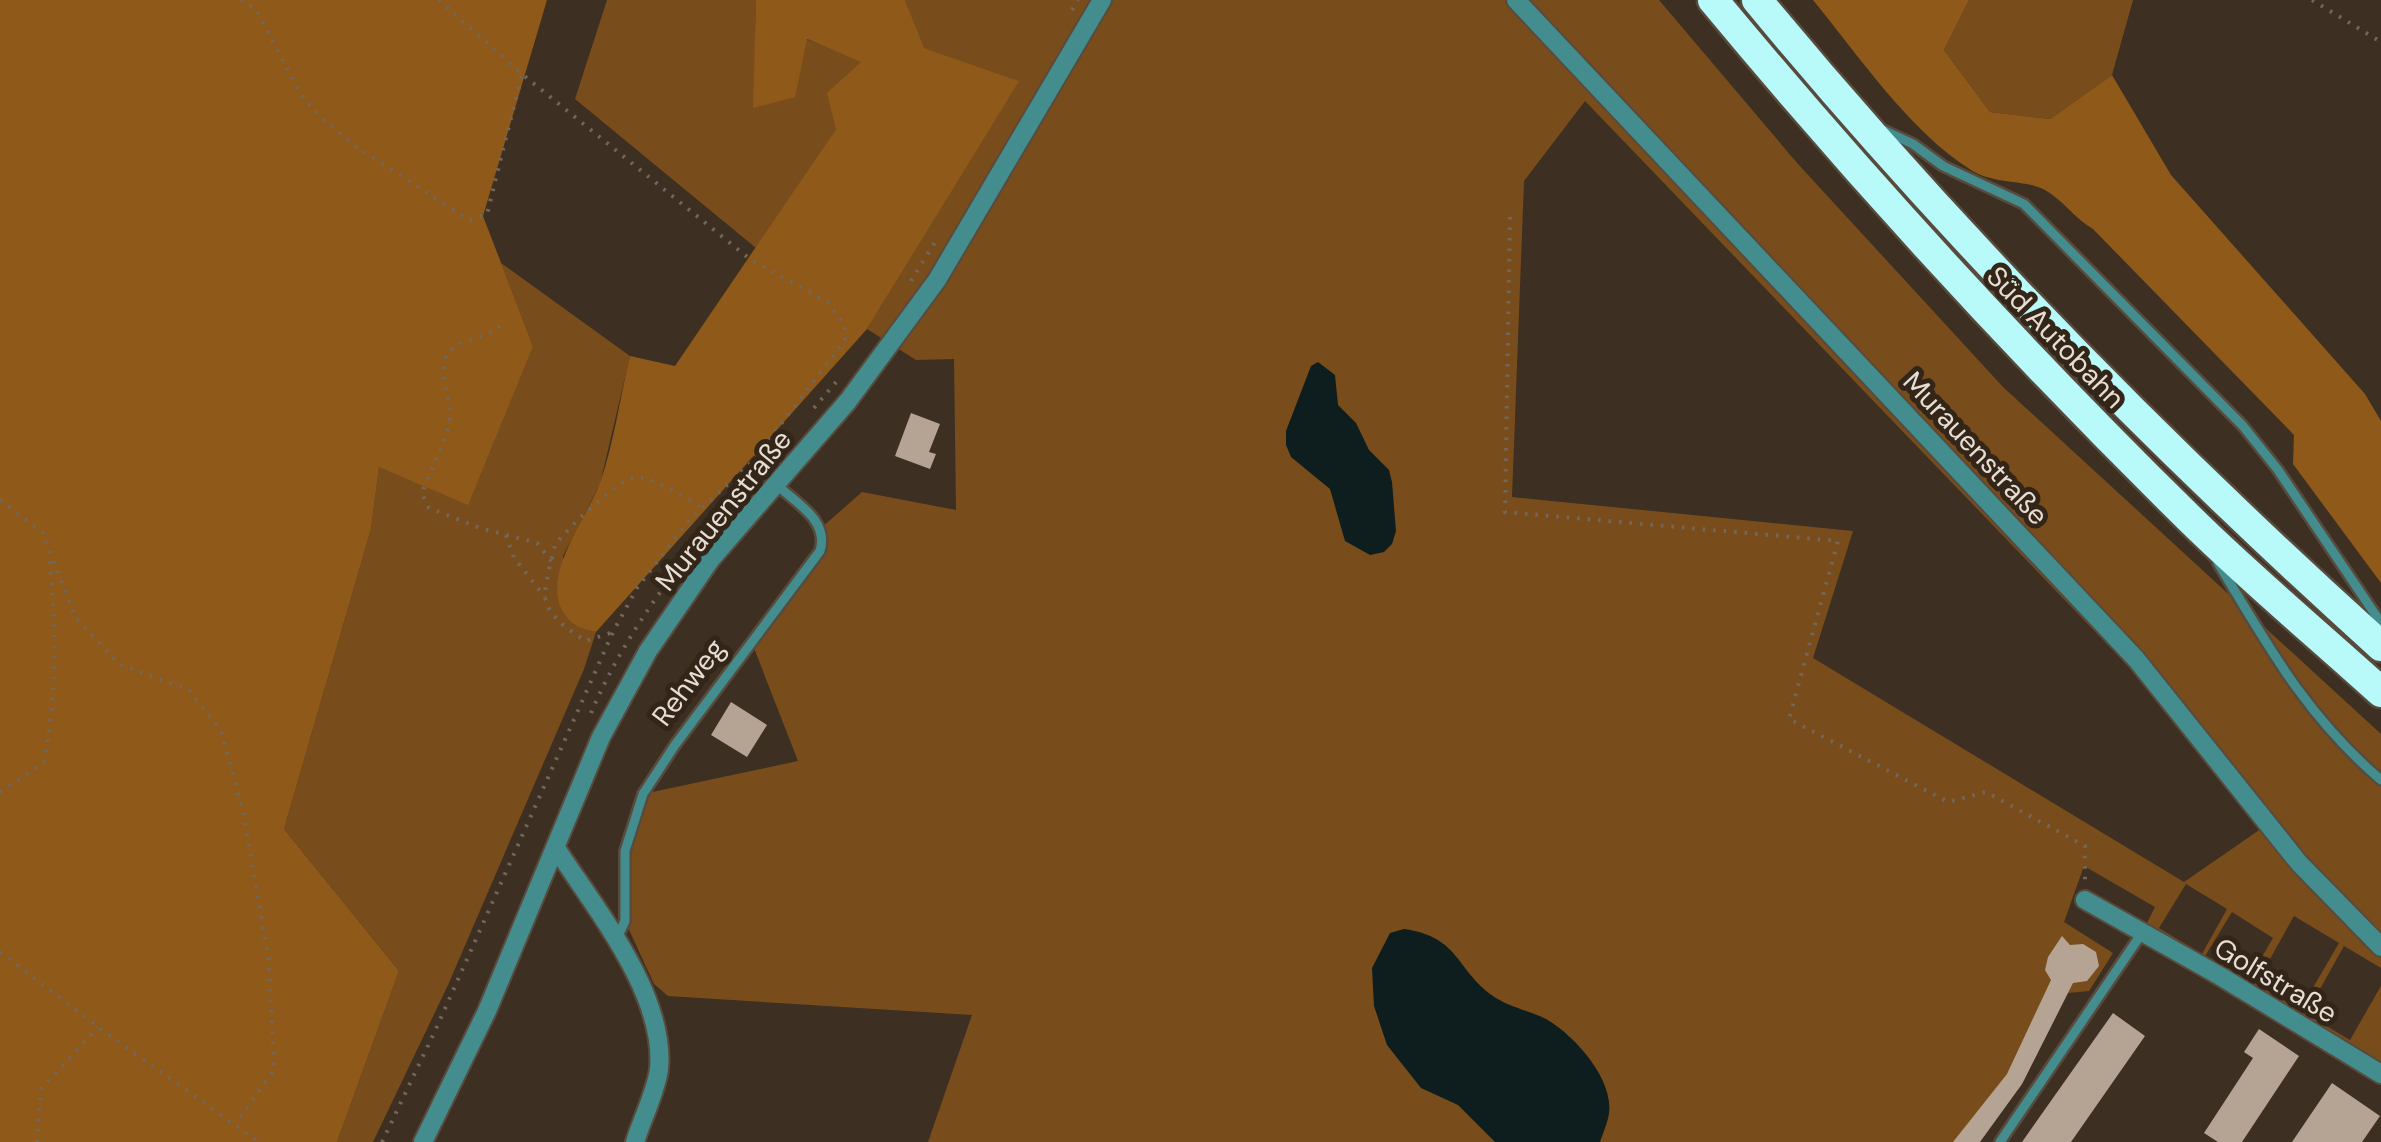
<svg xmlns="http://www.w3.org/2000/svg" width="2381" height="1142" font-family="'DM Sans',sans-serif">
<rect width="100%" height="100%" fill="#3d2f21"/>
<!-- green -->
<path fill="#794d1b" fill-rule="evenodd" d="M607,0H756L754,108L806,39L862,61L836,129L756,248L575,99Z
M905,0H1659L1798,164L2003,387L2381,734V968L2344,946L2306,1014L2350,1040L2381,986V1074L2142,933L2155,907L2084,866L2064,922L2113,953L2089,991L2068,993L2022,1084L1979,1142H928L972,1015L668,996L654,984L625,921V851L643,794L798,761L752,643L820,552L821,528L862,492L956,510L954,359L916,360L867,329L1018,81L923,48ZM1585,101L2135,673L2190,724L2268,824L2184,882L1813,658L1853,531L1512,497L1524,181ZM2186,884L2227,909L2202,954L2159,928ZM2232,912L2273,938L2248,981L2205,956ZM2294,916L2339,943L2300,1010L2256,984Z
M1969,0H2133L2112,75L2050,119L1990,112L1944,50Z
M501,263L630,356L600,484L563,556L574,624L596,632L584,669L448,985L373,1142H337L399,971L284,829L371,529L379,466L533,346Z"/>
<!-- forest -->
<path fill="#8f5919" d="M0,0H547L483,216L533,346L468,505L379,467L371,529L284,829L399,971L337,1142H0Z
M756,0H905L924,48L1019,81L867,329L596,632C590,630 579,628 574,624C529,589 587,519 600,483C614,443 620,397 630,356L675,366L836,129L827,93L861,62L807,39L795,97L753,108Z
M1813,0H1969L1944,50L1990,112L2050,119L2112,75L2171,175L2365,394L2381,421V583L2293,464L2294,435L2093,229C2075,219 2063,200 2045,190C2024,179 1995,185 1971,170C1909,131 1859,56 1813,0Z"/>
<!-- water -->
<path fill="#0e1d1e" d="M1318,362L1335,375L1338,405L1356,423L1369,450L1389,470L1392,482L1396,531L1392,544L1384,552L1370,555L1345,541L1330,489L1291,457L1286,445V431L1311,366Z
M1404,929C1460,937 1455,969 1493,996C1507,1006 1526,1010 1542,1017C1571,1031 1614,1078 1609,1113C1608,1122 1603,1133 1600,1142H1495L1458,1105L1421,1088L1387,1045L1374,1006L1372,968L1390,933Z"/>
<!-- building -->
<path fill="#b5a493" d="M911,413L940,424L929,452L936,454L930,469L895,456Z
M731,702L767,725L747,757L711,735Z
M2062,936L2070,945L2083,944L2096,952L2099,966L2087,981L2073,983L2022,1084L1980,1142H1953L2007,1074L2051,980L2045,970L2048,957Z
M2113,1013L2145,1036L2071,1142H2022Z
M2259,1029L2299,1056L2242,1142H2218L2204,1133L2253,1058L2244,1052Z
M2332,1083L2380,1116L2362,1142H2292Z"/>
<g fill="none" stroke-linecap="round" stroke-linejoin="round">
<defs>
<path id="service" d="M1883,130L1913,144L1943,166L2024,204L2243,426L2278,470L2381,623
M2218,563C2268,646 2306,716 2381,780
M616,940L625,921V851L643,794L675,745L820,551C829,521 798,504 778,486
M2000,1142L2142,933"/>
<path id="minor" d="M1516,0L2136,659L2299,863L2381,947
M556,848C594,907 666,994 659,1069C656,1092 642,1119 635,1142
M2085,900L2220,976L2381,1074
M423,1142L487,1011L601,737L648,651L711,559L848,401L937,280L1102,0"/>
<path id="motorway" d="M1713,0C1864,182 2022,354 2190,519C2251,579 2317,634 2381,692
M1757,0C1948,231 2158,445 2381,646"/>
</defs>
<!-- service casing -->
<use href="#service" stroke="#584b3e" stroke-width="14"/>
<!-- minor casing -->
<use href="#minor" stroke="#584b3e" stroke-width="22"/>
<!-- motorway casing -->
<use href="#motorway" stroke="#584b3e" stroke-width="35"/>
<!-- path -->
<path stroke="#73675b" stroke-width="4" stroke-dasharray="2.5 8" stroke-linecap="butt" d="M241,0L256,9L301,95L320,116L355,146L469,220L487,214L522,74
M2312,0L2381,42
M1072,10L1078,0
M1510,217L1505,512L1838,541L1789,719L1948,802L1986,792L2085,846V881
M911,281L935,242
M500,326C485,341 456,336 446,357C438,374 450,394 450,412C450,440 430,468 422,494L429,508L480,528L537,543L552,562
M814,408L837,381
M0,500L43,533L75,617L119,664L189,690L221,731L243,811L269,961L274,1070L236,1123
M506,535L514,558L545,597
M703,537L729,506
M610,633L586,641C570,631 549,618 545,597C544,590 553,549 556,544C565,530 617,482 632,478C649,473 687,499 702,508
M591,713C615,656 652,600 691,552
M0,792L44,762C57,694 57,626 49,557
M0,952L98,1027L259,1142
M37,1142L41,1089L98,1027
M382,1142L435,1031L613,632L637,588L689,520L752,462L845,340V326L828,302L751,260L522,74L439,0"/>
<!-- service -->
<use href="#service" stroke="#438d8e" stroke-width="9"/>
<!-- minor -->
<use href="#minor" stroke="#438d8e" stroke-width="18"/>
<!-- motorway -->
<use href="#motorway" stroke="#b8f9fa" stroke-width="30"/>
</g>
<g text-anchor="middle" stroke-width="10" stroke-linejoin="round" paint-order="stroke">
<!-- street labels -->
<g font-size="28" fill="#e6ddd4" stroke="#332517">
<text transform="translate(2056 337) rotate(46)" y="10">Süd Autobahn</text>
<text transform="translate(1976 448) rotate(47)" y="10">Murauenstraße</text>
<text transform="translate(723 510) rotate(-51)" y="10">Murauenstraße</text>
<text transform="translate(688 682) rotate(-53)" y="10">Rehweg</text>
<text transform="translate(2276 980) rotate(31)" y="10">Golfstraße</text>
</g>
</g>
</svg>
